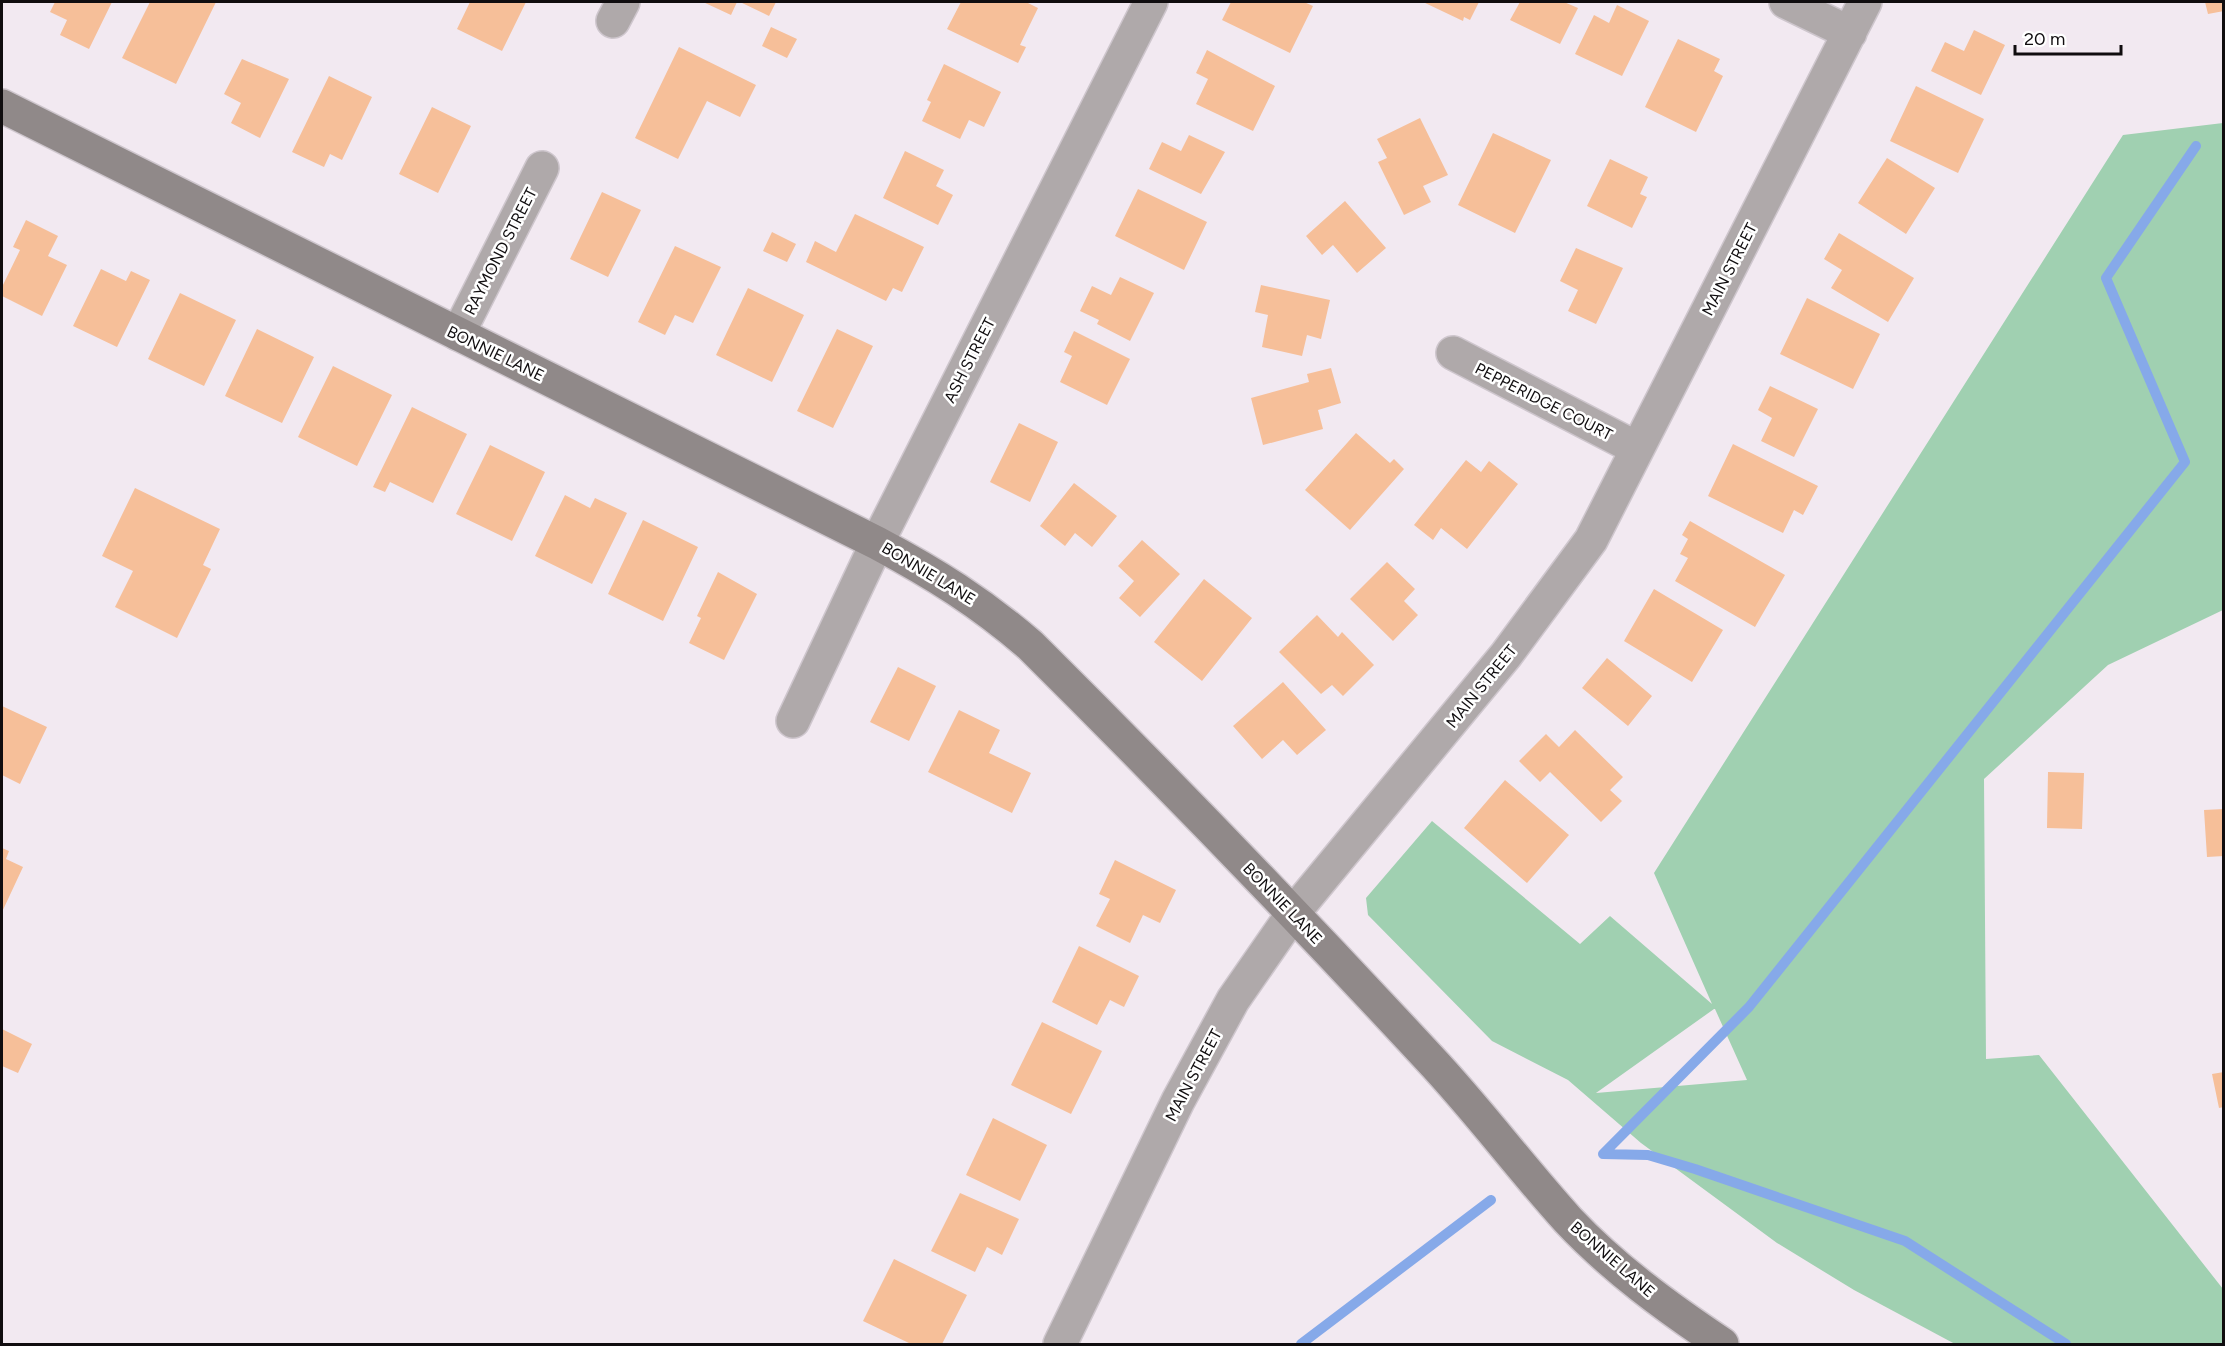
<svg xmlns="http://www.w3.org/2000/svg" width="2225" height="1346" font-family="Figtree,sans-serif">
<rect width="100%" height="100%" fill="#f2e9f1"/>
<!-- green -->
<path fill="#a0d0b1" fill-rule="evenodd" d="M2223,123V610L2108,665L1984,779L1986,1059L2039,1055L2223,1289V1344H1955L1854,1290L1777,1243L1641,1143L1568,1080L1492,1041L1368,915L1366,898L1432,821L1580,944L1610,916L1712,1004L1654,873L2123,135ZM1715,1009L1747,1080L1596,1093L1714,1009Z"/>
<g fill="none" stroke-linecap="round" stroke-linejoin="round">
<!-- stream -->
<path stroke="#86a9e9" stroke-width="10" d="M1603,1154L1749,1007L2185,462L2106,278L2196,146
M1603,1154L1648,1155L1695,1169L1905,1241L2066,1344
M1301,1344L1491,1200"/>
</g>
<!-- building -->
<path fill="#f6bf99" d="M55,2H112L89,49L60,35L67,20L50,12Z
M150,2H216L176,84L122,58Z
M470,2H526L502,51L457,29Z
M703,2H737L731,15Z
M740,2H776L769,16Z
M961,2H1026L1038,8L1020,45L1026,47L1018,63L947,29Z
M1231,2H1304L1313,6L1290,53L1222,20Z
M1423,2H1479L1470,20L1464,17L1463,21Z
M1520,2H1564L1578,8L1560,44L1510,20Z
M2205,2H2224V11L2208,14Z
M1617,5L1649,21L1622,76L1575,54L1594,15L1609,23Z
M771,27L797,39L787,58L762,46Z
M1974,30L2005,45L1981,95L1931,71L1945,42L1964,51Z
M1678,39L1720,59L1714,71L1723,76L1696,132L1645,107Z
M679,47L756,85L740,117L707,101L678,159L635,138Z
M1207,50L1275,86L1253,131L1196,104L1208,79L1196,73Z
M242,59L289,79L260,138L231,123L241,103L224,94Z
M944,64L1001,92L984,127L969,120L960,139L922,121L931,102L927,100Z
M329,76L372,97L342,160L330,154L324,167L292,152Z
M1916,86L1984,119L1958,173L1890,141Z
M432,107L471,126L438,193L399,174Z
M1420,118L1448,175L1423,186L1431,202L1404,215L1378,162L1387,158L1377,139Z
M1493,133L1551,160L1515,233L1458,205Z
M1189,135L1225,152L1201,194L1149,169L1162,142L1181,151Z
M905,151L944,170L936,186L953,195L938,225L883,198Z
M1887,158L1935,188L1906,234L1858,203Z
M1610,159L1648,177L1640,194L1647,197L1632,228L1587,206Z
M1138,189L1207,222L1184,270L1115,236Z
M602,192L641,210L608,277L570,259Z
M1345,201L1386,248L1357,273L1333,245L1322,255L1306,236Z
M855,214L924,247L902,292L893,288L886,301L806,262L815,241L836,252Z
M26,220L58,236L48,256L67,265L42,316L2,296V287L20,250L13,247Z
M772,232L796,244L787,262L763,251Z
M1839,233L1914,278L1888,322L1831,288L1842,270L1824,259Z
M675,246L721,267L693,323L675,315L665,335L638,322Z
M1576,248L1623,268L1596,324L1568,311L1578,290L1560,281Z
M101,269L126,281L131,271L150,280L117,347L73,326Z
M1120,277L1154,293L1130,341L1097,324L1099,320L1080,311L1092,286L1111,295Z
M1261,285L1330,300L1321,339L1307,335L1302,356L1262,347L1268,315L1255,312Z
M748,288L804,315L772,382L716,355Z
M180,293L236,320L204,386L148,359Z
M1807,298L1880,334L1853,389L1780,354Z
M257,329L314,357L282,423L225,396Z
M837,329L873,346L833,428L797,411Z
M1074,331L1130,359L1107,405L1060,382L1072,356L1064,352Z
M333,366L392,395L357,466L298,437Z
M1331,368L1341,403L1318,410L1323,429L1263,445L1251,398L1309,382L1307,374Z
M1770,386L1818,409L1794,457L1761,441L1772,418L1758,410Z
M412,407L467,434L433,503L390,482L385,492L373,487Z
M1019,423L1058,442L1030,502L990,482Z
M1356,433L1390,463L1394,459L1404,469L1350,530L1305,490Z
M1733,444L1818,486L1803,515L1794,510L1783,533L1708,496Z
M490,445L545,472L512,541L456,514Z
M1466,460L1481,472L1489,461L1518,484L1467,549L1441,528L1433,540L1414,525Z
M1074,483L1117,516L1092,547L1075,533L1065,546L1040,526Z
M135,488L220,529L203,565L211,569L177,638L115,607L133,571L102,556Z
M565,495L590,508L595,498L627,513L592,584L535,556Z
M643,520L698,547L663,621L608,594Z
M1690,521L1785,575L1755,627L1675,581L1688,558L1680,554L1688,539L1682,535Z
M1142,540L1180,574L1140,617L1119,598L1134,581L1118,566Z
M1387,562L1415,589L1404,601L1418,615L1393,641L1350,599Z
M718,572L757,594L724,660L689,643L701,618L697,616Z
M1204,579L1252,618L1202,681L1154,642Z
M1654,589L1723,630L1692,682L1624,641Z
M1317,615L1338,637L1342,632L1374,665L1343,696L1332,685L1321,694L1279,652Z
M1607,658L1652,696L1628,726L1582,688Z
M898,667L936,686L909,741L870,722Z
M1283,682L1326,730L1297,755L1283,740L1262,759L1233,726Z
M2,706L47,727L20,784L2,775Z
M959,710L1000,730L989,753L1031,773L1012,813L928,772Z
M1575,730L1623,777L1610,790L1622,801L1601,822L1550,772L1540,782L1519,761L1546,734L1559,747Z
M2048,772L2084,773L2082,829L2047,828Z
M1505,780L1569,835L1527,883L1464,828Z
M2224,809V856L2207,857L2204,810Z
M2,848L9,851L6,859L23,867L2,912Z
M1115,860L1176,890L1160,923L1143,915L1130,943L1096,926L1110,899L1099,894Z
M1079,946L1139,976L1124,1007L1110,1000L1097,1025L1052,1002Z
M1042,1022L1102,1051L1071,1114L1011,1085Z
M2,1029L32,1044L18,1073L2,1066Z
M2224,1072V1107L2219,1108L2212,1074Z
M993,1118L1047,1145L1020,1201L966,1175Z
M960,1193L1019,1219L1002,1255L987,1247L975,1272L931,1251Z
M894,1259L967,1295L942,1344H911L863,1321Z"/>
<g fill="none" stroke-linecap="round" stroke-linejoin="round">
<defs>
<path id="street" d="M1786,2L1850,33
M613,21L623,2
M458,334L542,168
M1453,353L1636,448
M793,721L877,543L1151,2
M1060,1344L1178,1101L1233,1000L1294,912L1506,655L1591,540L1865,2"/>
<path id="secondary" d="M2,106L877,543C935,574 980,602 1030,645C1166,780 1299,918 1429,1058C1478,1110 1520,1167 1568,1220C1613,1268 1668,1308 1722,1344"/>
</defs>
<!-- street casing -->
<use href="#street" stroke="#cec6cd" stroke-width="36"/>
<!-- secondary casing -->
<use href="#secondary" stroke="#cec6cd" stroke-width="36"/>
<!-- street -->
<use href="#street" stroke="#afa9aa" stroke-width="33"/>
<!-- secondary -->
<use href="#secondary" stroke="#908989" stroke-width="33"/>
</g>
<g text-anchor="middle" stroke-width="5" stroke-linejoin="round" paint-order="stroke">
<!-- street labels -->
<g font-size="16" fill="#100d0f" stroke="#fff">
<text transform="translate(500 251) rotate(-63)" y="6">RAYMOND STREET</text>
<text transform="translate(1729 269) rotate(-63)" y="6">MAIN STREET</text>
<text transform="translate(496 353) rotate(26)" y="6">BONNIE LANE</text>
<text transform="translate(969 360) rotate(-63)" y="6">ASH STREET</text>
<text transform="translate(1544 401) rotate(27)" y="6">PEPPERIDGE COURT</text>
<text transform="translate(929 573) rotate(31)" y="6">BONNIE LANE</text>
<text transform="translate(1481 686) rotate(-51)" y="6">MAIN STREET</text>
<text transform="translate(1283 903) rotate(46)" y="6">BONNIE LANE</text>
<text transform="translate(1193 1075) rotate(-62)" y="6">MAIN STREET</text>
<text transform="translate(1613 1259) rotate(41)" y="6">BONNIE LANE</text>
</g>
</g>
<!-- border -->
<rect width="2225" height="1346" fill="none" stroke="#100d0f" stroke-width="6"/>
<!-- scale -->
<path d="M2015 45v9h106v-9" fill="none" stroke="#100d0f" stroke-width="3"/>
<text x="2024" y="45" font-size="18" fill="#100d0f" stroke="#ffffff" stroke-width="4.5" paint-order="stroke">20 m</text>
</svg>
